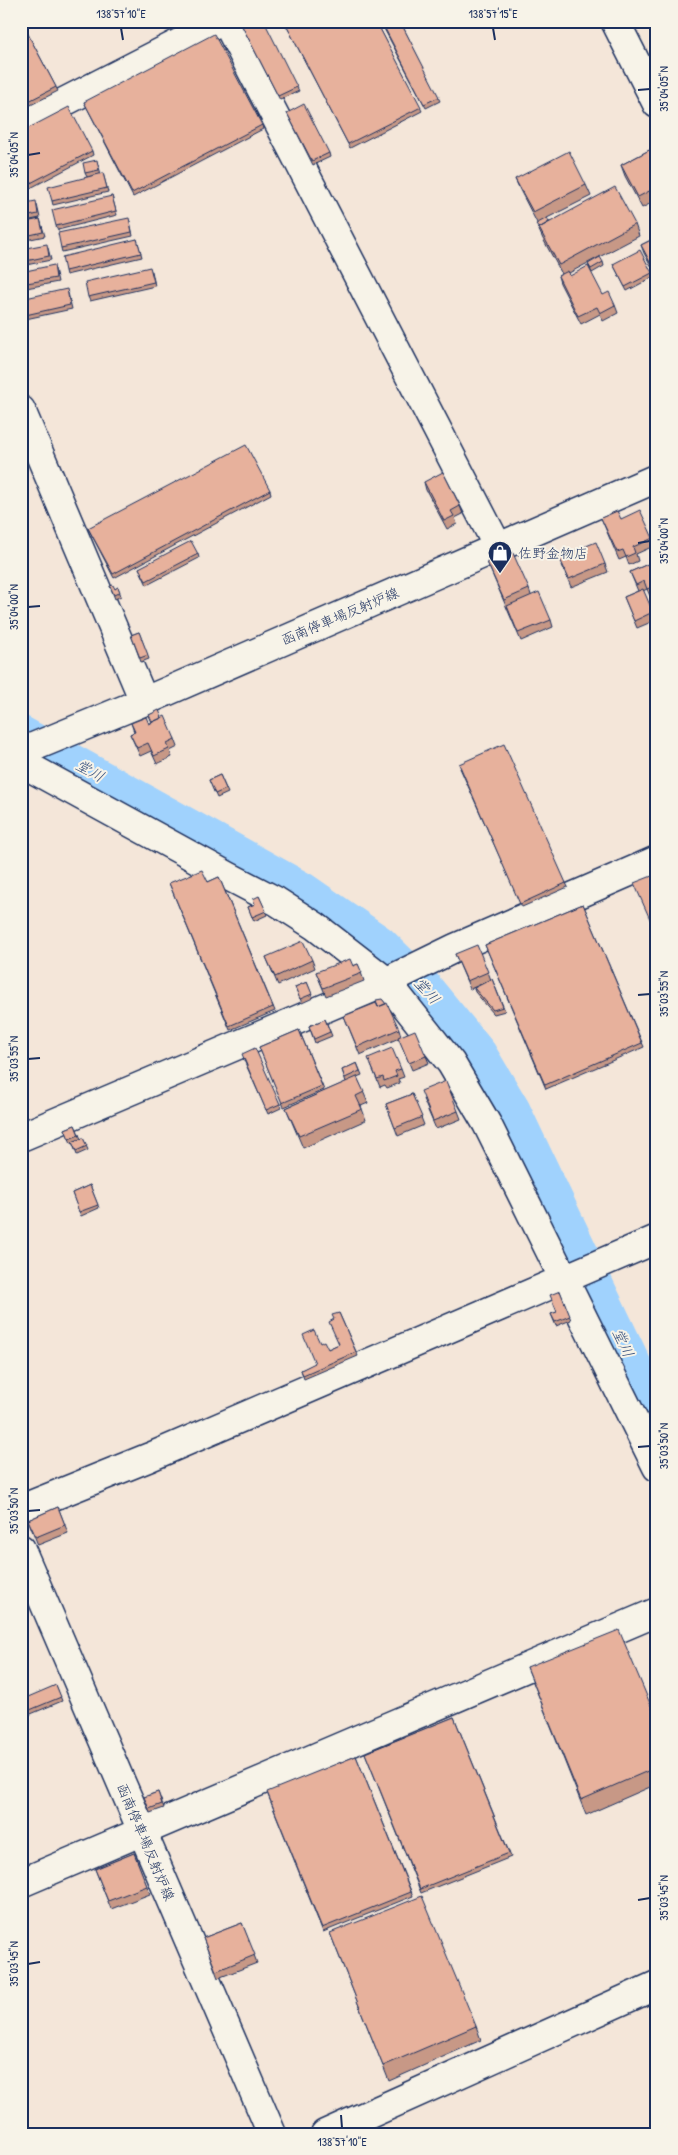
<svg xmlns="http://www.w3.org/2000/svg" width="678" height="2155" font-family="'Patrick Hand','Klee One',sans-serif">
<rect width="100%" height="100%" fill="#f4e6d9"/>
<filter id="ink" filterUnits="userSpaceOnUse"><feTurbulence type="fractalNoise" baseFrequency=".02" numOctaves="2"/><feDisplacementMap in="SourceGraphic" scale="10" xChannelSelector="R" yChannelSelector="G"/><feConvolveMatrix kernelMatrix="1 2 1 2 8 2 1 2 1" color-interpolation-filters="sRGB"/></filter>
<g filter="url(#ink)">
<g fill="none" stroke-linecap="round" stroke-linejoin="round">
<!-- river -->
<path stroke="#a0d2fd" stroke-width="35" d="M21,733L302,889L380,943L425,987L479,1053L513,1110L657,1413"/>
<defs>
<path id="minor" d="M226,21L498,547
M615,21L657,104
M21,124L222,21
M21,410L144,701
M21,757L31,768L228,876L276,901L315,926L386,981L451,1063L487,1124L657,1467
M21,1137L377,986L455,948L657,860
M21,1509L150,1457L657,1239
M21,1883L657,1612
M325,2134L657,1985"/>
<path id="major" d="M21,752L145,701L657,478
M21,1549L272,2134"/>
</defs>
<!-- minor casing -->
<use href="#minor" stroke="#1b2f5e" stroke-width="31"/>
<!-- major casing -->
<use href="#major" stroke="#1b2f5e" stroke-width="31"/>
<!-- minor -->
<use href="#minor" stroke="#f7f3e8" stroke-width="28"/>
<!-- major -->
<use href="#major" stroke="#f7f3e8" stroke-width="28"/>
</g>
<!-- wall -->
<path fill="#c79886" stroke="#1b2f5e" d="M21,21L58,91L21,110Z
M284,21H376L422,111L350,148Z
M380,21H400L440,101L426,108Z
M240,22L297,87L299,91L280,100Z
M84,102L262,125L263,129L133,197Z
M287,113L329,153L330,157L313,165Z
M21,132L92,151L93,155L21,193Z
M657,146V200L642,208L625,176L621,165Z
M98,164L101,174L87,177L85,173Z
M103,173L108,192L53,205L52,201Z
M515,179L586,185L591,196L547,218L549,222L635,224L639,236L569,273L570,276L603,295L615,305L618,313L603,321L600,314L581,324L560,283L558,276L562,274L543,239L538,228L537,223L520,190Z
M112,196L117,215L58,230L56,226Z
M21,204L37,205L40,218L21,222Z
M40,219L45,236L21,241V223Z
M130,221L133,236L62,252L61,248Z
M657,237V267L653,269L644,253L641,245Z
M137,239L142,257L66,275L65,271Z
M48,248L51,260L21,266V249Z
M603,262L604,266L592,273L588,264Z
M613,264L652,273L653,277L627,291Z
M55,269L58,282L21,289V272Z
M152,271L155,286L90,301L88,297Z
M68,293L72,309L21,320V299Z
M424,482L460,506L463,514L455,518L457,524L447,529L426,490Z
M270,490L271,494L114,578L88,528Z
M601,518L621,519L653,538L656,545L636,554L638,561L629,565L626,557L619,560Z
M198,554L199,558L147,585L139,568Z
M657,560V594L650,596L647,589L643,591L656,620L637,628L624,597L638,591L630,572Z
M487,562L529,589L531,595L551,620L553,627L521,641Z
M605,564L608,572L571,587L562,565Z
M110,586L115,589L118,587L121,596L115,599Z
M139,632L149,659L141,662L131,635Z
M149,715L162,718L175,739L178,747L170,751L172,757L157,764L151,751L140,756L130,734L134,732L131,723L149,724L152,722Z
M460,768L566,883L568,887L522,907Z
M220,775L228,793L217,798L209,780Z
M219,877L275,1011L230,1030L169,883L208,882Z
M259,896L267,915L254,921L248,907L255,904Z
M583,904L644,1047L546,1089L485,945Z
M455,954L488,972L491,980L470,989Z
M266,957L312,960L315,968L278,985Z
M358,964L364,981L326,996L316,972L353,966Z
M492,979L505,1011L494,1014L475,992L474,988Z
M307,982L313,998L302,1003L295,987Z
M344,1016L399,1029L401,1036L426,1056L429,1063L412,1070L399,1038L360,1055Z
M325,1019L332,1036L315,1043L309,1026Z
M299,1030L324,1090L284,1107L259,1047Z
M243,1058L280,1104L281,1108L268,1114Z
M357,1063L362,1075L357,1077L368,1103L361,1106L366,1120L303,1148L286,1108L346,1082L342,1070Z
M371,1065L401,1069L404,1077L398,1079L400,1083L387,1088L385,1085L380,1087Z
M412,1094L424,1125L398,1136L386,1104Z
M423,1099L458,1111L461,1119L436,1129Z
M75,1125L81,1139L71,1143L65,1129Z
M83,1138L88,1150L77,1155L72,1142Z
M90,1185L99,1208L81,1216L72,1193Z
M560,1291L571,1320L556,1326L551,1314L557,1312Z
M339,1313L358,1356L304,1379L301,1370L315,1364L320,1343L328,1349L339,1344L334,1319Z
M58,1507L68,1533L38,1545L28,1520Z
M527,1667L657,1720V1784L586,1815Z
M56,1685L62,1701L26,1716L21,1704Z
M454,1717L511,1857L421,1893L365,1753Z
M356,1756L413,1896L323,1932L268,1795Z
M158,1792L164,1808L150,1813L144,1797Z
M134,1853L150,1894L111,1909L95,1869Z
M242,1923L257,1963L218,1978L203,1938Z
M330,1933L476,2026L481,2040L389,2081Z"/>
<!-- building -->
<path fill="#e7b19c" stroke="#1b2f5e" d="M21,21L56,87L21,105Z
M241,21H264L297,87L278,96L240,22Z
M284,21H376L421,107L348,144Z
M381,21H400L439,97L424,104Z
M214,34L262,125L132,193L84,102Z
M304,104L329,153L312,161L287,113Z
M69,107L92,151L21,188V132Z
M657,146V187L638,197L621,165Z
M569,151L586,185L533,212L515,179Z
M97,160L99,170L85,173L83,163Z
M103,173L107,188L52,201L48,187Z
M615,187L635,224L559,265L539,228Z
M112,196L116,211L56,226L52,210Z
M36,201L38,214L21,218V204Z
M657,212V228L650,216Z
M129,218L132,232L61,248L58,233Z
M547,218L549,222L539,228L536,224Z
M40,219L43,232L21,237V223Z
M657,237V259L656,258L650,262L641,245Z
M137,239L141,253L65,271L62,257Z
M47,244L49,256L21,262V249Z
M640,250L652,273L625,287L613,264Z
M600,257L603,262L591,269L588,264Z
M54,265L56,278L21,284V272Z
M588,266L603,295L609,292L615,305L600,313L597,307L578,316L558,276L568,271L570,276Z
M150,267L154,282L88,297L85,282Z
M67,289L70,305L21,316V299Z
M246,445L270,490L113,574L88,528Z
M443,472L460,506L451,511L454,516L444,521L424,482Z
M640,510L653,538L633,547L635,553L626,557L623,550L617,552L601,518L617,511L621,519Z
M191,541L198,554L146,581L139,568Z
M596,542L605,564L569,579L559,557Z
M512,551L529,589L504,600L487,562Z
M657,560V585L647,589L644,581L636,585L630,572Z
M113,585L115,589L118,587L120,592L114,595L110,586Z
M643,589L653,612L634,621L624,597Z
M539,592L551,620L518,633L507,606Z
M139,632L148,655L140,658L131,635Z
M159,710L162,718L152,722L149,715Z
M165,716L175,739L167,743L169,749L154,756L148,743L137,748L130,734L135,732L131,723L146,717L149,724Z
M504,744L566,883L520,904L459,764Z
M220,775L226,789L215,794L209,780Z
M202,870L208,882L219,877L273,1007L229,1026L169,883Z
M657,874V935L634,883Z
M259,896L266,911L252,917L248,907L255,904L253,899Z
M583,904L642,1043L545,1085L485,945Z
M303,941L312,960L275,977L266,957Z
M477,945L488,972L467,981L455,954Z
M350,959L353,966L358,964L362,973L323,988L316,972Z
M492,979L503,1007L493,1010L474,988Z
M307,982L312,994L300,999L295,987Z
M382,999L386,1004L378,1007L376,1000Z
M376,1003L378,1007L387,1003L399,1029L357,1047L344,1016Z
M325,1019L330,1032L314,1039L309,1026Z
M299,1030L322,1086L282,1103L259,1047Z
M415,1030L426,1056L409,1063L398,1037Z
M255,1048L280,1104L266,1110L242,1054Z
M392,1048L401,1069L395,1071L397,1076L384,1081L383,1077L377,1079L368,1058Z
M357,1063L360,1071L345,1078L342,1070Z
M357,1077L364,1092L356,1096L362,1109L299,1136L286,1108Z
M446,1081L458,1111L433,1121L421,1091Z
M412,1094L422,1117L395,1128L386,1104Z
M75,1125L79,1135L69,1139L65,1129Z
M83,1138L87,1146L76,1151L72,1142Z
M90,1185L98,1205L79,1212L72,1193Z
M560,1291L570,1316L555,1322L551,1314L557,1312L550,1295Z
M339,1313L356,1352L303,1375L301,1370L315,1363L303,1335L314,1330L320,1343L324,1341L328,1349L339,1344L329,1322L334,1319L332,1315Z
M58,1507L65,1525L36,1537L28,1520Z
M619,1630L657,1720V1767L581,1800L527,1667Z
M56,1685L61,1697L25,1712L21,1704V1700Z
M454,1717L509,1853L420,1889L365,1753Z
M356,1756L411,1892L322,1928L267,1792Z
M158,1792L162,1804L149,1809L144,1797Z
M134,1853L147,1886L108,1901L95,1869Z
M422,1896L476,2026L383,2066L330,1933Z
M242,1923L255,1955L216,1971L203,1938Z"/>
</g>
<!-- ticks -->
<path fill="none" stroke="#1b2f5e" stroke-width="2" d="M121,28L123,40M493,28L495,40M638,90L650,89M28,155L40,153M638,543L650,541M28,607L40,606M638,995L650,994M28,1059L40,1058M638,1447L650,1446M28,1511L40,1510M638,1900L650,1898M28,1964L40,1962M341,2115L342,2128"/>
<!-- icons -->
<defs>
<symbol id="shop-pin" viewBox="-11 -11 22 30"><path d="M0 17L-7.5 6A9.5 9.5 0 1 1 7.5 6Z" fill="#1b2f5e" stroke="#f7f3e8"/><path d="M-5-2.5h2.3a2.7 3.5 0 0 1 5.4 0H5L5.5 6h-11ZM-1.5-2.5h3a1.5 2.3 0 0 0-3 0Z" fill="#fff"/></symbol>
</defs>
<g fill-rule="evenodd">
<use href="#shop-pin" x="486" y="539" width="28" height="38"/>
</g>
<g text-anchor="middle" stroke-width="4" stroke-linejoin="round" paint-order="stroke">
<!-- poi labels -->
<g font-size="14" fill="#1b2f5e" stroke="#f7f3e8" text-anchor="start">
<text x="518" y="558">佐野金物店</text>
</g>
<!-- street labels -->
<g font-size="14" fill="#1b2f5e" stroke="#f7f3e8">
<text transform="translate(340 616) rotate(-23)" y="5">函南停車場反射炉線</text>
<text transform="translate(146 1842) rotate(67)" y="5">函南停車場反射炉線</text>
</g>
<!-- water labels -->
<g font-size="15" font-style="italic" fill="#36507e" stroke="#f7f3e8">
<text transform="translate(90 771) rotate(29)" y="5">堂川</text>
<text transform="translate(427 991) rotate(48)" y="5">堂川</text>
<text transform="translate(623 1343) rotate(65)" y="5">堂川</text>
</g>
</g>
<!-- margin -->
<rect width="678" height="2155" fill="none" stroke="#f7f3e8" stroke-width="55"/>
<rect x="28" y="28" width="622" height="2100" fill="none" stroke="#1b2f5e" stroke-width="2"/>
<g font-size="12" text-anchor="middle" fill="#1b2f5e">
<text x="121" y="18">138°57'10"E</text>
<text x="493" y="18">138°57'15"E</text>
<text transform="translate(664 89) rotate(-90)" y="4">35°04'05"N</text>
<text transform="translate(14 155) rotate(-90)" y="4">35°04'05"N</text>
<text transform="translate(664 541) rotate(-90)" y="4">35°04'00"N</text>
<text transform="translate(14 607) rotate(-90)" y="4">35°04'00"N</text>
<text transform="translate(664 994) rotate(-90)" y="4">35°03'55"N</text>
<text transform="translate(14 1059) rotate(-90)" y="4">35°03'55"N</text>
<text transform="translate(664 1446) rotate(-90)" y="4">35°03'50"N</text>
<text transform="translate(14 1511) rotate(-90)" y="4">35°03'50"N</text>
<text transform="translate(664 1898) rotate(-90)" y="4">35°03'45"N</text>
<text transform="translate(14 1964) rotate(-90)" y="4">35°03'45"N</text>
<text x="342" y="2146">138°57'10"E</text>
</g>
</svg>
